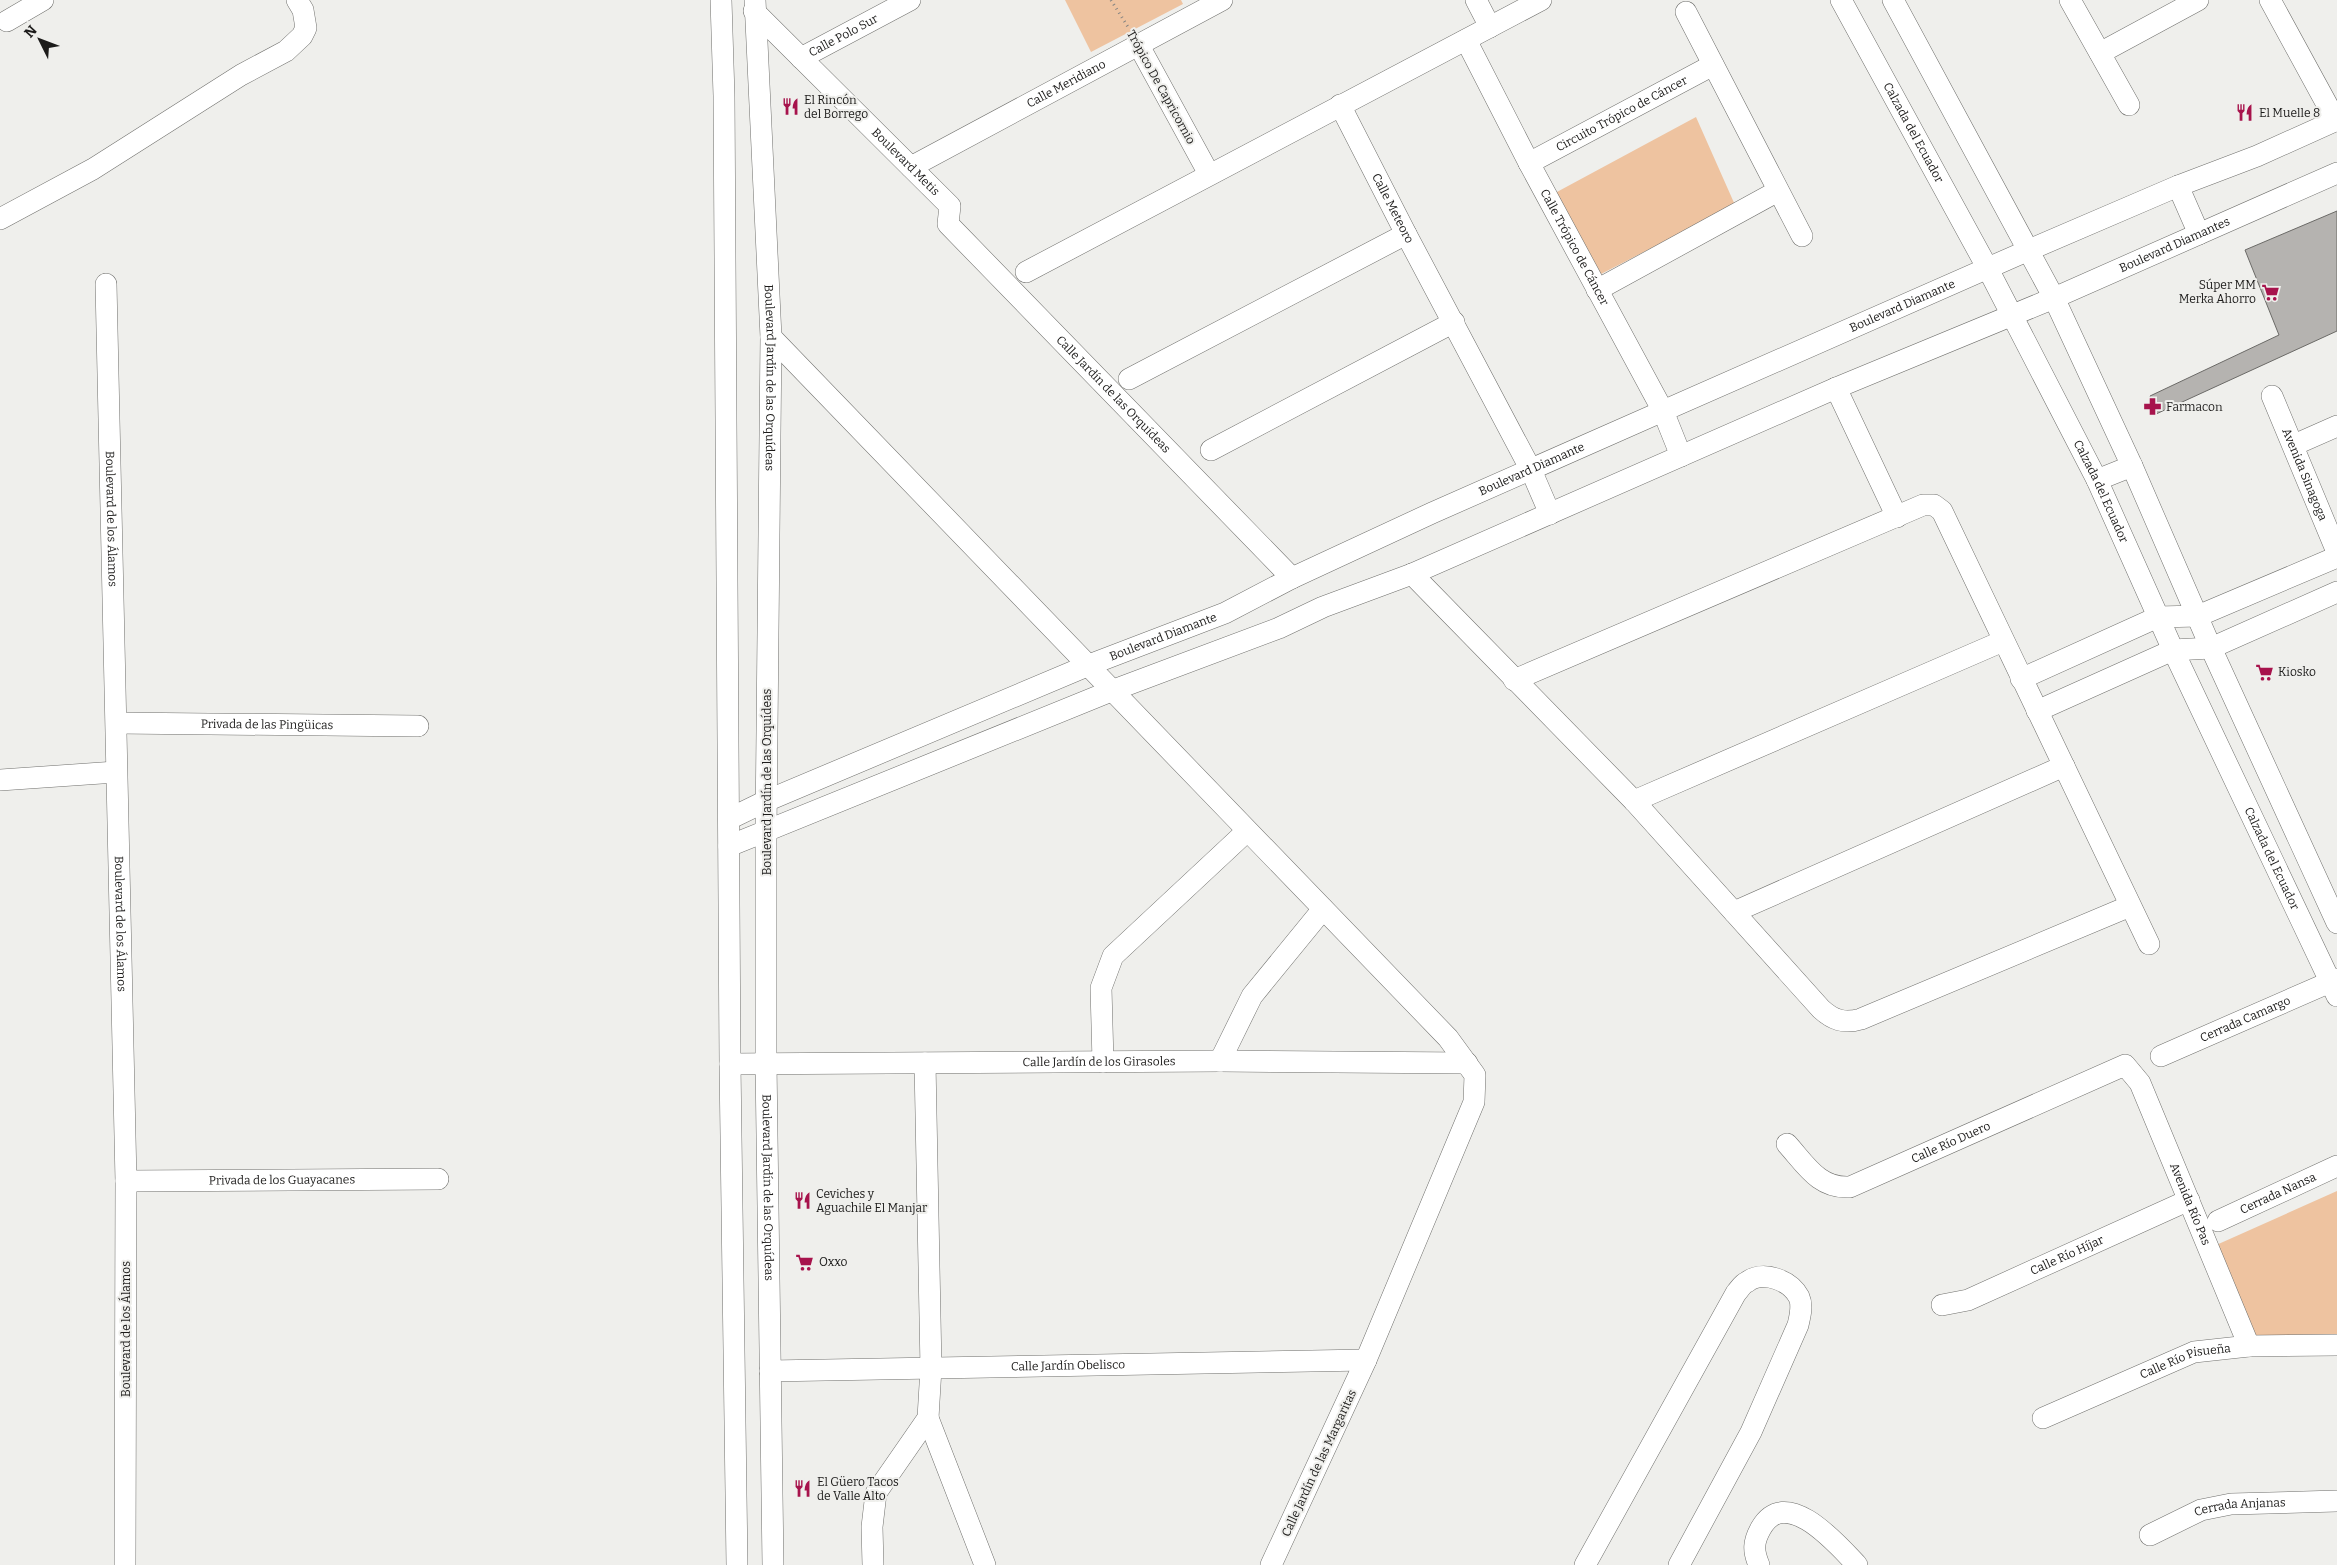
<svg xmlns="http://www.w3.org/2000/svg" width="2337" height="1565" font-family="Bitter,serif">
<rect width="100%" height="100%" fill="#efefec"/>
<!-- green -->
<path fill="#eec3a0" d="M1065,0H1181L1183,4L1091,52Z
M1696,117L1735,205L1601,274L1555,193Z
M2337,1191V1337L2256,1339L2214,1246Z"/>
<!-- building -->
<path fill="#b5b3b0" stroke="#6b6a67" d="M2337,211V331L2156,414L2150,396L2279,335L2245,250Z"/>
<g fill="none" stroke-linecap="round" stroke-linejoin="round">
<defs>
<g id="minor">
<path d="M721,0L724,96L730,1064L737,1565"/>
<path id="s1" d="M755,0L771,337L766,830V1063L773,1565"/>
<path d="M1476,0L1490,27"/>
<path id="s2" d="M1841,0L1988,269L2097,480L2173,650L2337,996"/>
<path d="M1893,0L2054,298L2132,466L2211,648L2337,923"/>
<path d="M2070,0L2129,105"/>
<path d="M2270,0L2336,121"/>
<path id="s3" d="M754,11L950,206L948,224L1292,578"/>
<path d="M1686,12L1802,236"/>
<path d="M7,21L43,0"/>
<path id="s4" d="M1466,40L1529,163L1663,411L1681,456"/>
<path d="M1138,44L1209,174"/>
<path d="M2100,53L2198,0"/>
<path id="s5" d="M801,58L910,0"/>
<path id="s6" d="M1340,105L1406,234L1531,470L1550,514"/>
<path id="s7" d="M1529,163L1713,65"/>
<path id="s8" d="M911,167L1222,0"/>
<path d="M2178,186L2199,234"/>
<path d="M0,219L93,169L241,75L286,51L302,36L306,28L303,10L297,0"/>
<path d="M1026,272L1541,0"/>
<path id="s9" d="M106,284L126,1181L125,1565"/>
<path d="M1597,290L1778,191"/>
<path d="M771,337L1448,1038L1475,1075L1474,1102L1366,1360L1271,1565"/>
<path d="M1129,379L1406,234"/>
<path d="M1836,388L1897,517"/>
<path id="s10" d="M2272,396L2337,552"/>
<path d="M2294,445L2337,426"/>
<path d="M1211,450L1454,322"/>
<path d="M2097,480L2132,466"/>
<path d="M1412,574L1634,801L1821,1009C1833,1020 1844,1024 1861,1019L2130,906"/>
<path d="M2021,679L2158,617L2198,616L2337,557"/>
<path d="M1514,680L1923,505H1934L1942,511L2149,944"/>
<path d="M2037,711L2173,650L2211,648L2337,592"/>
<path id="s11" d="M117,723L418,726"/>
<path d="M0,780L116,772"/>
<path d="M1634,801L2003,641"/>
<path id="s12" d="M729,819L766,801L1089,665L1225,613L1292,578L1432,513L1663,411L2029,250L2178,186L2257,156L2337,120"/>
<path id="s13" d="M729,846L1111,691L1279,628L1323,607L1412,574L1836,388L2054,298L2337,173"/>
<path d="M1734,912L2064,766"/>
<path id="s14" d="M2161,1056L2337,979"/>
<path d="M1220,1061L1252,996L1323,909"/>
<path d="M1103,1062L1101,988L1113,956L1247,831"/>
<path id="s15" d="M730,1064L1220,1061L1467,1063"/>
<path id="s16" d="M1787,1144C1806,1165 1819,1189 1850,1187L2125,1065L2140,1083L2249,1346"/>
<path id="s17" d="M126,1181L438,1179"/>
<path id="s18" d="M2218,1221L2337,1166"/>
<path id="s19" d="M1942,1305L1968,1300L2189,1200"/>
<path id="s20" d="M770,1371L1366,1360"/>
<path d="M928,1418L985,1565"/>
<path id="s21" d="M2043,1418L2194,1352L2249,1346L2337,1345"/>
<path id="s22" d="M2150,1535L2201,1510L2231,1504L2337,1501"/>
<path d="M873,1565L872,1527L876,1493L928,1418L931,1368L925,1063"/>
<path d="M1585,1565L1736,1293C1739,1290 1742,1284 1747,1282C1763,1270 1790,1280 1799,1297C1803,1306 1800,1316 1798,1325L1751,1432L1679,1565"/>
<path d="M1759,1565C1753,1551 1753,1542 1761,1528C1786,1484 1838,1545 1857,1565"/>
</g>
</defs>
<!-- minor casing -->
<use href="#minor" stroke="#70706d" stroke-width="22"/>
<!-- path -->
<path stroke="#838381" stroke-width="3" stroke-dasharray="1 4" stroke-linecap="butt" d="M1111,0L1128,27"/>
<!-- minor -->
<use href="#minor" stroke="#fff" stroke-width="21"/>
</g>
<!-- icons -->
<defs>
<symbol id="restaurant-bare" viewBox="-9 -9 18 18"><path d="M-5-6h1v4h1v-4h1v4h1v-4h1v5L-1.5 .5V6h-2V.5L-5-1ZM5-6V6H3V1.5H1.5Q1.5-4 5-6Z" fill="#a7134c" stroke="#efefec" stroke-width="2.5" paint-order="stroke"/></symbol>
<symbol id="supermarket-bare" viewBox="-9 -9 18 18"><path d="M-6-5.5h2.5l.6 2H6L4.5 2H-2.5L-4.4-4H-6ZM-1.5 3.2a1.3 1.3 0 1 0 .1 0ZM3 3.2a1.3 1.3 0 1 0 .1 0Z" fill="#a7134c" stroke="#efefec" stroke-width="2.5" paint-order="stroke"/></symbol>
<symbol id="pharmacy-bare" viewBox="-9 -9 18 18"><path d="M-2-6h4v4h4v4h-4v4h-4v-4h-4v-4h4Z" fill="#a7134c" stroke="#efefec" stroke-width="2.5" paint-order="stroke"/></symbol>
</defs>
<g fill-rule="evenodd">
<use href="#restaurant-bare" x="778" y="94" width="25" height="25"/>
<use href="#restaurant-bare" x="2232" y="100" width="25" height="25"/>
<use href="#supermarket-bare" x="2258" y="280" width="25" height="25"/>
<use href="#pharmacy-bare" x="2140" y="394" width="25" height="25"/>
<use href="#supermarket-bare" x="2252" y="660" width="25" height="25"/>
<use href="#restaurant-bare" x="790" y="1188" width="25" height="25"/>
<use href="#supermarket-bare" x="792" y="1250" width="25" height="25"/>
<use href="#restaurant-bare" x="790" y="1476" width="25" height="25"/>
</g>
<g text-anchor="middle" stroke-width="4" stroke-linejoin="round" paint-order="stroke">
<!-- street labels -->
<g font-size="12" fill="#1c1b1a" stroke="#efefec">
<text dy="4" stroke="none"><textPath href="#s5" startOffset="48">Calle Polo Sur</textPath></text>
<text dy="4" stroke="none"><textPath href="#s8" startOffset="176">Calle Meridiano</textPath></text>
<text transform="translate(1161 87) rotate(61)" y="4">Trópico De Capricornio</text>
<text dy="4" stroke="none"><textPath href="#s7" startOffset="105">Circuito Trópico de Cáncer</textPath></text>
<text dy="4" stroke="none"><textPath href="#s2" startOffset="151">Calzada del Ecuador</textPath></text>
<text dy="4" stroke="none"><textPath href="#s3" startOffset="214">Boulevard Metis</textPath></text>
<text dy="4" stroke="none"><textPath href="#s6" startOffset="116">Calle Meteoro</textPath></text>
<text dy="4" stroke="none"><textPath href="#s13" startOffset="1566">Boulevard Diamantes</textPath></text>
<text dy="4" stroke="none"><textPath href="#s4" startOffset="234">Calle Trópico de Cáncer</textPath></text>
<text dy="4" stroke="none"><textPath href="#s12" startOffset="1281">Boulevard Diamante</textPath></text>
<text dy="4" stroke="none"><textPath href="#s1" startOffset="378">Boulevard Jardín de las Orquídeas</textPath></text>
<text dy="4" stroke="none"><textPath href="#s3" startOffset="532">Calle Jardín de las Orquídeas</textPath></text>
<text dy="4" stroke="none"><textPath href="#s12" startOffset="876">Boulevard Diamante</textPath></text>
<text dy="4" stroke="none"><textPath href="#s10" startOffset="85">Avenida Sinagoga</textPath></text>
<text dy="4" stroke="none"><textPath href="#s2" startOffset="556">Calzada del Ecuador</textPath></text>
<text dy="4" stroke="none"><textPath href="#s9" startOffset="235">Boulevard de los Álamos</textPath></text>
<text dy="4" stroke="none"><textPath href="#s12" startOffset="471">Boulevard Diamante</textPath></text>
<text dy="4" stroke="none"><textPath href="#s11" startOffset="150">Privada de las Pingüicas</textPath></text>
<text transform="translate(767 782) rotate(-90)" y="4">Boulevard Jardín de las Orquídeas</text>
<text dy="4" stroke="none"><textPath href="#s2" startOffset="961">Calzada del Ecuador</textPath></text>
<text dy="4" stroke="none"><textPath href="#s9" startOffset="640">Boulevard de los Álamos</textPath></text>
<text dy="4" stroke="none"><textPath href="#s14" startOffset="92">Cerrada Camargo</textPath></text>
<text dy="4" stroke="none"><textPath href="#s15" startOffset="369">Calle Jardín de los Girasoles</textPath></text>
<text dy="4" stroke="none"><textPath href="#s16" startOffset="190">Calle Río Duero</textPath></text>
<text dy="4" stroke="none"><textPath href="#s17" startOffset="156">Privada de los Guayacanes</textPath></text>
<text dy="4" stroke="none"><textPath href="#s1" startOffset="1188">Boulevard Jardín de las Orquídeas</textPath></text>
<text dy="4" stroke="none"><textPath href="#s18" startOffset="66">Cerrada Nansa</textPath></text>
<text dy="4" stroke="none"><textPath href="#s16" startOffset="535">Avenida Río Pas</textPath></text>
<text dy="4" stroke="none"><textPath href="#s19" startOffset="135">Calle Río Híjar</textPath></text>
<text transform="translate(126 1329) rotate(-90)" y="4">Boulevard de los Álamos</text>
<text dy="4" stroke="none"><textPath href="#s21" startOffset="154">Calle Río Pisueña</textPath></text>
<text dy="4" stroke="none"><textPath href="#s20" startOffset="298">Calle Jardín Obelisco</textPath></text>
<text transform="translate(1319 1463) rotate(-65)" y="4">Calle Jardín de las Margaritas</text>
<text dy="4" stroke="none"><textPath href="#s22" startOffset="96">Cerrada Anjanas</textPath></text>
</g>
<!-- poi labels -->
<g font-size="12" fill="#1c1b1a" stroke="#efefec" text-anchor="start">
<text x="804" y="104">El Rincón<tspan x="804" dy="14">del Borrego</tspan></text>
<text x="2259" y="117">El Muelle 8</text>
<text x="2256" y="289" text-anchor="end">Súper MM<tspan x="2256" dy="14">Merka Ahorro</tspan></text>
<text x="2166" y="411">Farmacon</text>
<text x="2278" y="676">Kiosko</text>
<text x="816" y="1198">Ceviches y<tspan x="816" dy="14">Aguachile El Manjar</tspan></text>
<text x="819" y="1266">Oxxo</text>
<text x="817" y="1486">El Güero Tacos<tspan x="817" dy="14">de Valle Alto</tspan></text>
</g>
</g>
<!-- north arrow -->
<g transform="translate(40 40) rotate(312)" stroke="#efefec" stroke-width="4" paint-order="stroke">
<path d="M0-4L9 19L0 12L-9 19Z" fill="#1c1b1a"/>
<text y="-8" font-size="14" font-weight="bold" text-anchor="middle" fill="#1c1b1a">N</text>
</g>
</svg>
